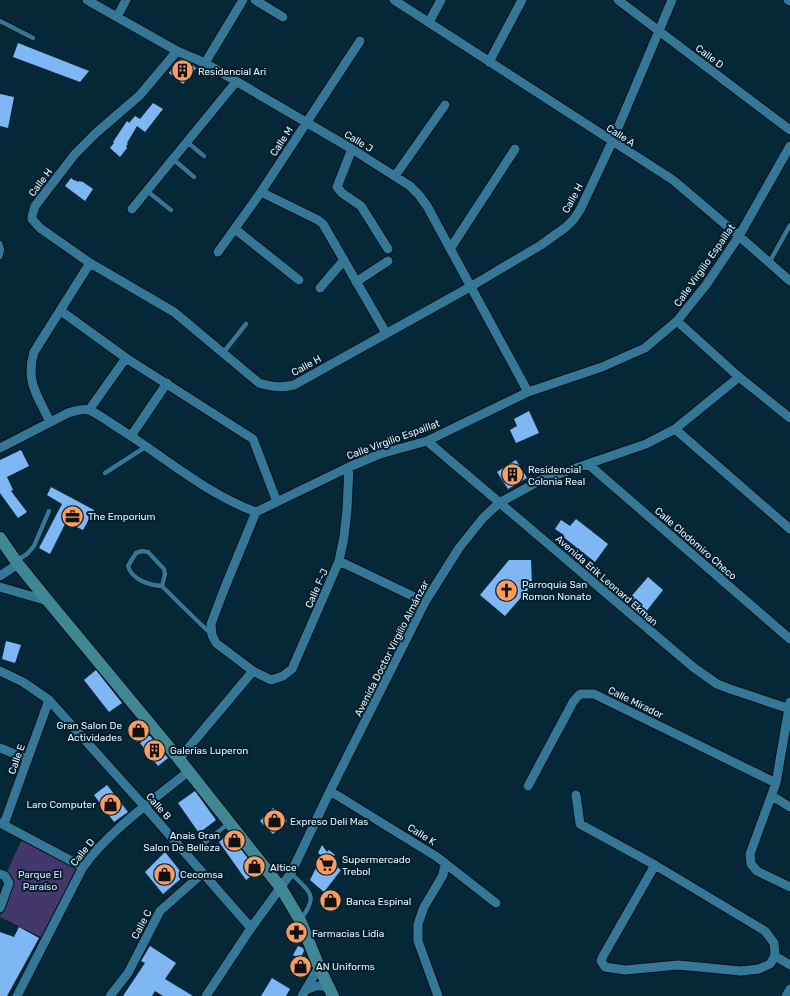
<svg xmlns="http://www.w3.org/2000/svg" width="790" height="996" font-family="Rubik,sans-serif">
<rect width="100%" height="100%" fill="#042838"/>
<!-- green -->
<path fill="#43376c" d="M22,839L72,865L75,869L76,874L41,937L0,917L11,887L6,874Z"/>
<!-- building -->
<path fill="#7fb7f5" d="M18,43L89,71L80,82L13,57Z
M181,59L191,64L196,68L183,84L169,73Z
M0,94L14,97L8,128L0,126Z
M153,103L163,109L145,132L137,126L127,143L128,144L126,146L127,148L120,157L110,148L114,143L113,142L127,121L129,123L135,116L140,119Z
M71,178L75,181V180L78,182L79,181L83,182L93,189L85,201L65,186Z
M529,411L539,433L516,443L510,430L517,426L514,419Z
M21,450L29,466L7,477L13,490L11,491L27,512L18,518L0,493V460Z
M516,460L527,478L508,489L497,472Z
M51,487L94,510L83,530L66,522L50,554L39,548L62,504L47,495Z
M576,519L608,544L595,562L562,536L564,535L555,529L561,520L570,526Z
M509,560H531L532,585L505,616L480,595Z
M648,577L663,590L645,613L629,599Z
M6,641L21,645L15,663L2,659Z
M96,670L122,703L109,712L84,680Z
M136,723L149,736H150L168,758L158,766L140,743L142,742L130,728Z
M107,785L128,812L114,822L94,795Z
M195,791L216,820L199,833L178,803Z
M273,808L287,821L273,834L260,821Z
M229,834L258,871L246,880L219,842Z
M322,845L327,852L329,850L335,855L331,858L335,865L341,870L324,892L310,880L322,856L318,853Z
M165,852L184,876L163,894L145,872Z
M333,893L339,899L330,909L324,903Z
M19,927L39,938L7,996H0V932L14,937Z
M295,929L298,936L293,938L290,931Z
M150,946L176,963L165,979L193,996H163L155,991L152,996H123L145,963L141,961Z
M298,946L303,948L304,951L300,959L293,955Z
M301,959L308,964L301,973L294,969Z
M272,978L290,989L286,996H261Z"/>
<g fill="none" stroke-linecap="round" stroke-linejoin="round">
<defs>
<path id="service" d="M0,21L33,38
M187,142L204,156
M173,159L194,177
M147,191L171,210
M0,243L2,250L0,257
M769,263L790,225
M223,353L246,324
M105,473L147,446
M16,561L27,554L34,546L49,511
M162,586C149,585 132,580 128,566L136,553L142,551L148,552L164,569L165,574L162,586L178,602L211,634
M197,849L229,823
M291,873C309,892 320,895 300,920"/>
<path id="minor" d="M87,0L177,51L205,63L352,149L410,186L419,195L427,206L528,392
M255,0L283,17
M394,0L673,180L739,236L790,281
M618,0L790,130
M788,0L790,1
M117,17L126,0
M429,22L441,0
M177,51L140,95L96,133L75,154L35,206L32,216V219L40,228L90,263L174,312L259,383C272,387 281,388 294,385L470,287L541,245L566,227L574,219L581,208L612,142L672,0
M489,62L522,0
M205,63L243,0
M352,149L337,187L342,193L361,206L388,249
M395,176L445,105
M261,192L318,220L323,224L386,333
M132,209L236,82
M235,229L299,280
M450,249L515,149
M218,252L261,192L360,41
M356,282L388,261
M320,288L344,260
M61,311L126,358L253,439L277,502
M677,321L739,377L790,418
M89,410L126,358
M50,422C38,396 25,382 34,352L90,263
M675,429L790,529
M131,436L167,383
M427,441L693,667L717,684L730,689L790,709
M0,448L68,413C74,411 83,408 89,410C97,413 115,426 123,431C167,459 207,494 256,512L349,467L380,454L427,441L528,392L602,367L645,348L677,321L706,285L739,236L790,146
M588,464L790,639
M256,512L225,587L211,624L212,635L216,643L253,671L271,680L283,676L292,669L339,561L344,537L347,510L349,467
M339,561L425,602
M0,576L18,564
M0,587L48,601
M0,671L23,682L49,700L145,807L251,928
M790,702L776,783L750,854L751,864L757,871L790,887
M0,748L27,759
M179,759L253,671
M528,786L573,702L580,694H594L776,783
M330,791L437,857L496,903
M576,795L580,824L655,865L765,931L774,943L775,956L770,964L759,969L741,971L678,965L625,970L605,967L601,961L603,956L655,865
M772,796L790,807
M0,823L83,867
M4,824L49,700
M0,874L5,876L9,883L0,908
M775,956L790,965
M306,990C315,986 322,983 331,990
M17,996L83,867C110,830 153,800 189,771
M110,996L128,973L160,911L203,873
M206,996L251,928L291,873L330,791L425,602L459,548L483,518L499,503L541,480L646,444L675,429L739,377
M302,996L319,967
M438,996L418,941V924L424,907L443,875L445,863
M786,996L790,989"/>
<path id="secondary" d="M0,538L18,564L48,601L179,759L281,888L300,920L319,967L333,996"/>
</defs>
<!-- service casing -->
<use href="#service" stroke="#001019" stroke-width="6"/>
<!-- minor casing -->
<use href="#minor" stroke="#001019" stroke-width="11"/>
<!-- secondary casing -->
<use href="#secondary" stroke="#001019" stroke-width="14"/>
<!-- service -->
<use href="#service" stroke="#357797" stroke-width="4.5"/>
<!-- minor -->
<use href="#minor" stroke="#357797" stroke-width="9"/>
<!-- secondary -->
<use href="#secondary" stroke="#408796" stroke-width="12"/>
</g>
<!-- icons -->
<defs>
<symbol id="building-disc" viewBox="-11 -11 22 22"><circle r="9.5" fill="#ff9b5b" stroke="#001e2e"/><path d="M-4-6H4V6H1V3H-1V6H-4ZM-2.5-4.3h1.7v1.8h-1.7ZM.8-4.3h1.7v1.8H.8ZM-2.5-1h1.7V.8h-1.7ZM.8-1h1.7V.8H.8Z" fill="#111"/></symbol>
<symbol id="office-disc" viewBox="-11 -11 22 22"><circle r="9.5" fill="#ff9b5b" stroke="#001e2e"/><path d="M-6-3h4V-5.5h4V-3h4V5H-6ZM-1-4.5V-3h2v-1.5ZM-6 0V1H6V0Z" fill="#111"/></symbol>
<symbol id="church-disc" viewBox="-11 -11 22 22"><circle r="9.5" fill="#ff9b5b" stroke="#001e2e"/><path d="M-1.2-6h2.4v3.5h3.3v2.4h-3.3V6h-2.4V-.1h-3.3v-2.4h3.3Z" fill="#111"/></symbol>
<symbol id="shop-disc" viewBox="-11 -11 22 22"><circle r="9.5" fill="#ff9b5b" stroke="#001e2e"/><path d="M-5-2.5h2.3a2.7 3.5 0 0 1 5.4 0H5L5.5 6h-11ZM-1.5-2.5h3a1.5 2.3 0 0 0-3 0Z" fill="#111"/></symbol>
<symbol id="supermarket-disc" viewBox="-11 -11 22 22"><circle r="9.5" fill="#ff9b5b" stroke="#001e2e"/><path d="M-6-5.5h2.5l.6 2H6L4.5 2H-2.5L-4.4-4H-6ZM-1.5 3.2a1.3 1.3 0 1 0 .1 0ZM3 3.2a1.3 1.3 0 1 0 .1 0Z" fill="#111"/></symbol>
<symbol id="pharmacy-disc" viewBox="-11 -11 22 22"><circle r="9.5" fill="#ff9b5b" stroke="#001e2e"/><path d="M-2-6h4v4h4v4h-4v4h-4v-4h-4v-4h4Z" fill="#111"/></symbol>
</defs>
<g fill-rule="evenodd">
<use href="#building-disc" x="170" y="58" width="25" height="25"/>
<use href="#building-disc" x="500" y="462" width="25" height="25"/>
<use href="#office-disc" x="60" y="504" width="25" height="25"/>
<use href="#church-disc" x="494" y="578" width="25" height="25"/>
<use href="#shop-disc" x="126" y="718" width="25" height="25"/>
<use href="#building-disc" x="142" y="738" width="25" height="25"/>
<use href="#shop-disc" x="98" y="792" width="25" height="25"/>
<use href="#shop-disc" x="262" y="808" width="25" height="25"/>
<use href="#shop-disc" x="222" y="828" width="25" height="25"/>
<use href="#supermarket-disc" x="314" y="852" width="25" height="25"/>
<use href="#shop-disc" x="242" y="854" width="25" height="25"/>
<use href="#shop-disc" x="152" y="862" width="25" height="25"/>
<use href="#shop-disc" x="318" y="888" width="25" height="25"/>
<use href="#pharmacy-disc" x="284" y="920" width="25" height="25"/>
<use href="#shop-disc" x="288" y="954" width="25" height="25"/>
</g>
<g text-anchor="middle" stroke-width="4" stroke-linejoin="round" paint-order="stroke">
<!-- street labels -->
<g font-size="10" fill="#e7f4fb" stroke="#001e2e">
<text transform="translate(710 56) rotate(37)" y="4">Calle D</text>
<text transform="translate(621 135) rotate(33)" y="4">Calle A</text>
<text transform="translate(281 141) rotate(-57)" y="4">Calle M</text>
<text transform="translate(359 141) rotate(31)" y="4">Calle J</text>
<text transform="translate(40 182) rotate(-53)" y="4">Calle H</text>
<text transform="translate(572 198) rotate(-61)" y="4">Calle H</text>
<text transform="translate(704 265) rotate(-55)" y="4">Calle Virgilio Espaillat</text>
<text transform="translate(306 365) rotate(-29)" y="4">Calle H</text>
<text transform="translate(393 439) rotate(-20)" y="4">Calle Virgilio Espaillat</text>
<text transform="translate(696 543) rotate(41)" y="4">Calle Clodomiro Checo</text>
<text transform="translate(607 580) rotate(41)" y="4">Avenida Erik Leonard Ekman</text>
<text transform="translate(316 588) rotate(-66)" y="4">Calle F-J</text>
<text transform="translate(391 648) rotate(-63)" y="4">Avenida Doctor Virgilio Almánzar</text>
<text transform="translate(636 702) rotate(26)" y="4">Calle Mirador</text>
<text transform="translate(16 759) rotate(-70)" y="4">Calle E</text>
<text transform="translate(159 806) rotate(48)" y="4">Calle B</text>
<text transform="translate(422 834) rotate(32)" y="4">Calle K</text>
<text transform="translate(82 852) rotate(-52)" y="4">Calle D</text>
<text transform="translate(141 924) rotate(-62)" y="4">Calle C</text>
</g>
<!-- poi labels -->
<g font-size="10" fill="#e7f4fb" stroke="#001e2e" text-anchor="start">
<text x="198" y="75">Residencial Ari</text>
<text x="528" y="473">Residencial<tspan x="528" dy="12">Colonia Real</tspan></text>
<text x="88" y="520">The Emporium</text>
<text x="522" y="588">Parroquia San<tspan x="522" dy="12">Romon Nonato</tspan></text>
<text x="122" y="729" text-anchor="end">Gran Salon De<tspan x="122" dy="12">Actividades</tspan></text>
<text x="170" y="754">Galerias Luperon</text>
<text x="96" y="808" text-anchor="end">Laro Computer</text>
<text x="290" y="825">Expreso Deli Mas</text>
<text x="220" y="839" text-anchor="end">Anais Gran<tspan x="220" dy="12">Salon De Belleza</tspan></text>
<text x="342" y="863">Supermercado<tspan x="342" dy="12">Trebol</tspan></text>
<text x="270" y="871">Altice</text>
<text x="180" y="878">Cecomsa</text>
<text x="346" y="905">Banca Espinal</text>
<text x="312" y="937">Farmacias Lidia</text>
<text x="316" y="970">AN Uniforms</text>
</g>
<!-- park labels -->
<g font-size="10" fill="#e1def2" stroke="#001e2e">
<text x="40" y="878">Parque El<tspan x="40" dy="12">Paraíso</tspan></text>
</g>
</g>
</svg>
